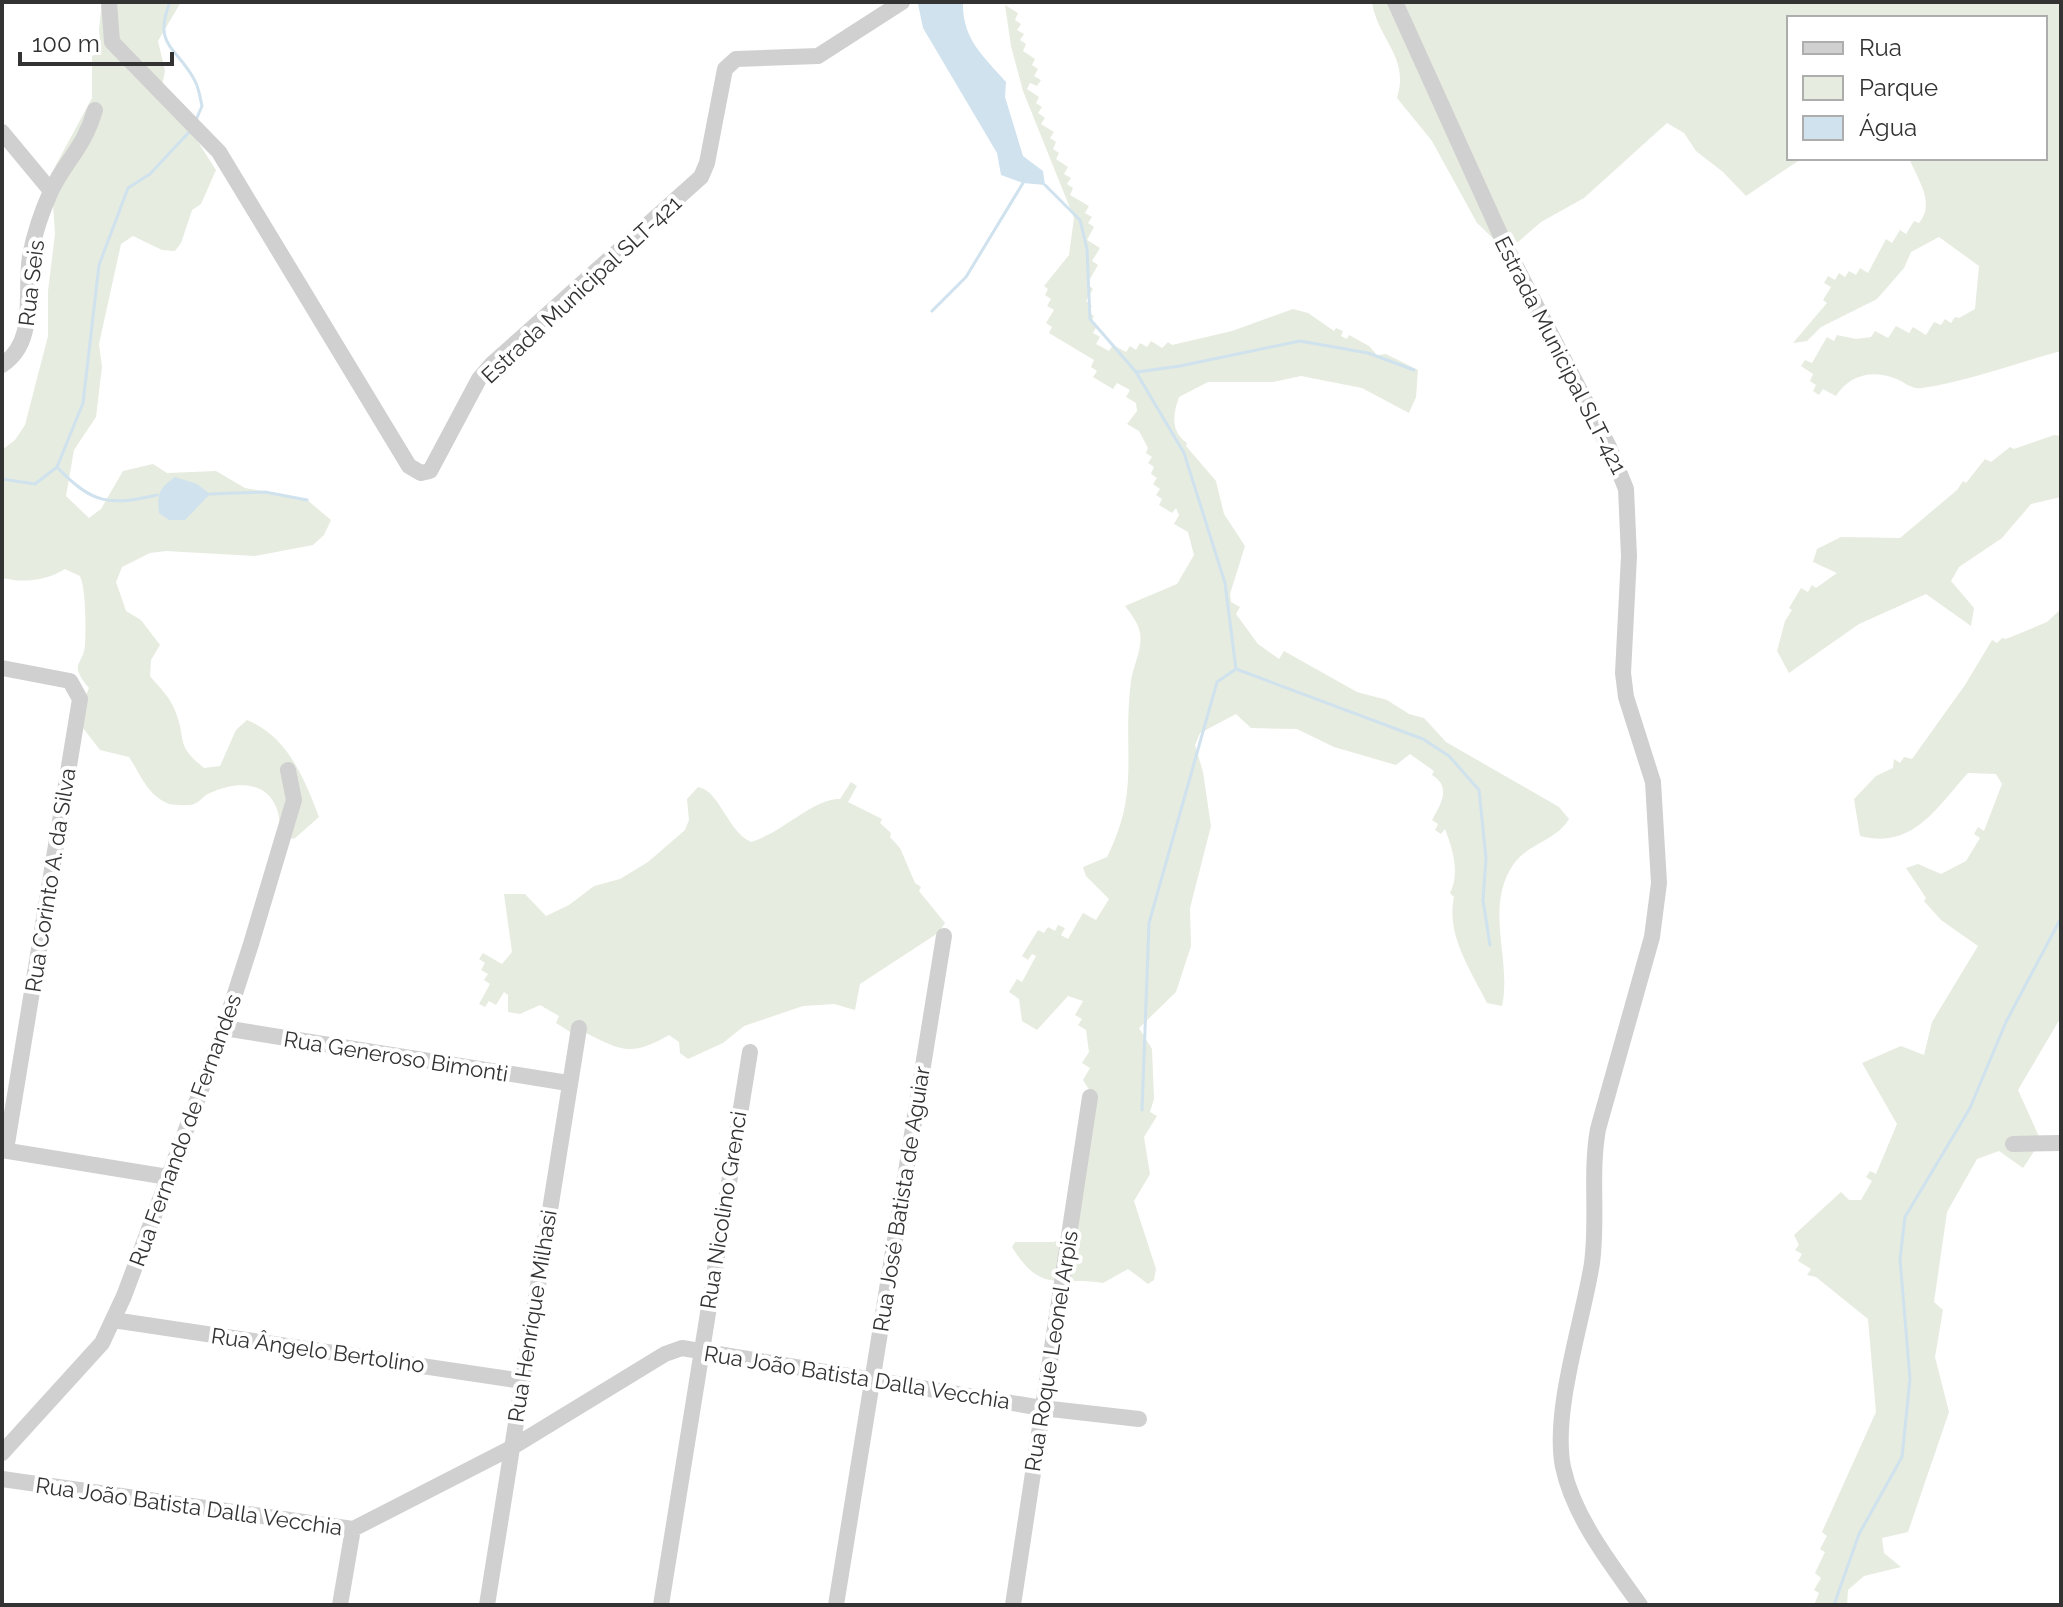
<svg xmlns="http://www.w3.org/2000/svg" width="2063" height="1607" font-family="Raleway,sans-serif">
<rect width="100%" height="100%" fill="#fff"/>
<!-- green -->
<path fill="#e6ecdf" d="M102,2H181L158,41L165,71L162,86L216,170L201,204L192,210L181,243L175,251L162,250L133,236L121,244L99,344L102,367L96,417L74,450L66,496L89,518L101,509L123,471L153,464L167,473L216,471L245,488L306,499L331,520L324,535L313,545L255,556L166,551L150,553L122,567L116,582L126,611L141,620L160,645L151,660L150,676C160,688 171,698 176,713C187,743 175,744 204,768L220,766L236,730L247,720C288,737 304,778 319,817L294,839L280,836C283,788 250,775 210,793C204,795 200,802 194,804C189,806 175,805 169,804C147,795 141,775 129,757L100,750L76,719L89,688C67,662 84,666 85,644C86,627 86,590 80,576L65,569C45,581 25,583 2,578V450L15,440L25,425L48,336V291L55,234L51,174L92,98V56L101,52L99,29Z
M1372,2H2061V351C2016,363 1968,381 1922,388C1911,390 1904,381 1894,378C1871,369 1848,376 1836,396L1823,389L1819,395L1813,391L1816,385L1810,381L1813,374L1801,366L1805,360L1812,363L1827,337L1834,341L1837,335L1856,339L1871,337L1875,331L1888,338L1896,326L1909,333L1913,327L1926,335L1934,322L1941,325L1945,319L1951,323L1955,317L1959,318L1975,309L1979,266L1939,237L1911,252L1904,268L1877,299L1821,327L1807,341L1793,343L1827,303L1823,300L1831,287L1824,283L1828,276L1835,280L1839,273L1845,277L1849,271L1856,275L1860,268L1868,273L1886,239L1892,243L1900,230L1906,234L1914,221L1919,223C1936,202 1917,179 1909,158H2045V18H1789V158H1800L1798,161L1746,196L1723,172L1696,151L1684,133L1667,123L1584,198L1541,222L1518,242L1501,246L1477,223L1432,141L1397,98C1410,56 1378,41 1372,2Z
M1005,5L1018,13L1015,20L1021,24L1017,30L1024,34L1020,40L1026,44L1023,51L1035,59L1032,65L1038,69L1034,76L1041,80L1037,86L1030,83L1027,89L1039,97L1036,103L1042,107L1038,113L1045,118L1041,124L1054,132L1050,138L1056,142L1053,149L1059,153L1056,159L1068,167L1064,174L1071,178L1067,184L1073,188L1070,195L1089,206L1085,213L1092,217L1088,223L1094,227L1087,240L1100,248L1092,261L1098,265L1087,284L1093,289L1086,301L1092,306L1088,312L1094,316L1091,322L1097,326L1093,333L1100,337L1096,344L1109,351L1113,345L1126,352L1130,346L1136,350L1140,343L1147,347L1151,341L1162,348L1168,342L1172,345L1232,331L1293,309L1308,313L1334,331L1336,328L1343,331L1341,336L1347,339L1349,335L1369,346L1377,355L1386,354L1418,370L1416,397L1409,413L1362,388L1301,376L1273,382H1208L1179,397C1173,414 1170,431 1187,443L1186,446L1216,481L1224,514L1245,546L1230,594L1231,602L1240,607L1236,614L1258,644L1279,659L1284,651L1357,692L1387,700L1409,714L1424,718L1446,742L1559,807L1569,819C1556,841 1528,843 1513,865C1484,908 1512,961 1502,1006L1487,1003C1469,967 1446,934 1454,897L1450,893C1460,873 1453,850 1445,829L1441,834L1435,830L1438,824L1432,820C1441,804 1452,787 1432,775L1434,771L1410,754L1396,765L1334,747L1297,729L1251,728L1236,714L1200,733L1195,745L1203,772L1211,826L1190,908L1191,946L1176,992L1139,1028L1152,1049L1154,1099L1150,1112L1157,1116L1144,1137L1150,1174L1134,1201L1156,1269L1154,1280L1148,1284L1128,1269L1103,1283C1059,1275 1042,1296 1012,1247L1015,1242H1054L1062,1237L1093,1096L1083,1080L1090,1068L1082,1063L1089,1052L1086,1030L1078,1025L1082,1019L1075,1015L1083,1001L1068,996L1037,1030L1022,1021L1019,999L1009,992L1017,979L1022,982L1036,956L1032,954L1028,960L1022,956L1038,930L1044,933L1048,927L1055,931L1058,925L1065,928L1061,935L1068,939L1083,913L1096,920L1109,899L1086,876L1083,867L1107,857C1141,790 1122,751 1131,681C1133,666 1143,648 1140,633C1138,622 1131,614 1125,606L1177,584L1194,555L1188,532L1174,524L1179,515L1176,508L1172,513L1159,505L1162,499L1156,495L1160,489L1153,484L1157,478L1151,474L1154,467L1148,463L1152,457L1146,453L1148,448L1139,431L1127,424L1137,411L1136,403L1126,397L1130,390L1117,383L1113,389L1093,377L1097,371L1091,367L1094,360L1049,333L1052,327L1046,323L1054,310L1047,306L1051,299L1045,295L1048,289L1044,286L1069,255L1074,218L1023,91L1011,46Z
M2054,435L2061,436V497L2031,504L2002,538L1959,567L1951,581L1974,608L1971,626L1926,594L1859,624L1789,673L1777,651L1785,621L1792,610L1789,608L1801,588L1808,592L1812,585L1816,588L1837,573L1813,562L1817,549L1841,537L1900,538L1957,490L1963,481L1966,483L1985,459L1991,462L2010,447L2014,449Z
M2061,609V1017L2018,1090L2041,1141L2023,1168L1999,1151L1977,1159L1947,1212L1934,1302L1943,1310L1935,1357L1949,1412L1908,1532L1882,1538L1884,1553L1901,1567L1864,1576L1848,1590L1847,1605H1814L1819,1593L1814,1590L1821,1578L1815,1573L1825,1552L1820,1549L1827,1536L1822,1532L1876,1412L1868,1319L1816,1277L1807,1275L1811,1269L1798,1261L1802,1254L1795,1250L1799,1245L1794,1235L1841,1192L1849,1200H1861L1872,1181L1866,1177L1870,1171L1876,1174L1897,1124L1862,1063L1901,1046L1924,1055L1932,1022L1978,946L1941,920L1924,901L1926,898L1906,868L1918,864L1941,874L1966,861L1980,838L1974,834L1978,827L1984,831L2002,784L1996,774L1968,773C1937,807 1913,850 1860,836L1854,799L1876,776L1893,768L1894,759L1900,763L1904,757L1912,759L1965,685L1992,640L1997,643L2002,638L2006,639L2047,622Z
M851,782L857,786L848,802L882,819L880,823L891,833L890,837L900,848L915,883L921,887L919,891L945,923L938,933L860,984L855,1010L834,1004L803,1006L744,1026L723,1043L688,1059L680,1053L679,1042L669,1035C629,1058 621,1050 582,1031L575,1035L556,1023L559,1016L540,1005L520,1014L508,1012V995L504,992L496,1005L489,1001L485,1007L479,1004L490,984L484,980L488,974L481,970L485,963L479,959L483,953L502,964L512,952L504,894H525L546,916L569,905L594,886L620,879L648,862L685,830L689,820L687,799L698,787C720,791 727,831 751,842C782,833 814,798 840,799Z"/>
<!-- water -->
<path fill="#cfe2ee" d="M921,2H963C962,39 983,56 1006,82L1005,97L1023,156L1043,171L1045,185L1023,183L1001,175L997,153L923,28L918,4Z
M175,477L197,484L210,494L185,520H169L159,513C157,494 159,488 175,477Z"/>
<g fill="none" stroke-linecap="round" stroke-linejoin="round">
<!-- stream -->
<path stroke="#cfe2ee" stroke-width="3" d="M170,2C152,47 178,47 195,81C199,88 200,98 202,106L196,120
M1045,185L1080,220L1087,249L1090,319L1136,372L1184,453L1225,583L1236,669L1217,682L1149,923L1142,1110
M932,311L966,277L1023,183
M1137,372L1180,366L1300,341L1368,353L1414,370
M58,468C92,504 110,506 157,495
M2,479L35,484L57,467L83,403L99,265L128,188L150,174L191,130
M210,494L265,492L307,500
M1236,669L1423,739L1449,756L1479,790L1486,858L1483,900L1490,945
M1834,1605L1859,1534L1902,1457L1910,1379L1900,1259L1905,1217L1970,1108L2006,1022L2061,918"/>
<!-- minor -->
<path stroke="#d0d0d0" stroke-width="16" d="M109,2L112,42L219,152L409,466L421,473L430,471L479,379L492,364L701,177L707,163L725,69L736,59L818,56L902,2
M1395,2L1505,245L1609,447L1626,489L1629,556L1623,673L1626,697L1653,782L1659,883L1652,937L1598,1129C1590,1174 1598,1219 1592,1263C1583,1321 1552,1411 1563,1467C1574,1518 1611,1564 1640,1605
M2,132L51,191
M2,365C38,341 24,294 30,256C34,235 42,211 51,191C66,160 84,148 95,110
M2,668L70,681L80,699L6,1150
M224,1028L568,1083
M2013,1144L2061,1143
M2,1150L168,1177
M113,1320L522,1381
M2,1453L102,1343L124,1296L224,1028L251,944L294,800L288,770
M2,1479L353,1529L511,1448L665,1354L682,1348L1042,1408L1139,1419
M340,1605L353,1529
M487,1605L579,1028
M661,1605L750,1052
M836,1605L944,936
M1013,1605L1090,1097"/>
</g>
<g text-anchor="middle" stroke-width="8" stroke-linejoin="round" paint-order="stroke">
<!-- street labels -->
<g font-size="22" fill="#333" stroke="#fff">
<text transform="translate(31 283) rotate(-83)" y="8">Rua Seis</text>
<text transform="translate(581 289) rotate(-43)" y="8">Estrada Municipal SLT-421</text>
<text transform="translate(1561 355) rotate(63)" y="8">Estrada Municipal SLT-421</text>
<text transform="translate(50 880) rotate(-81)" y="8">Rua Corinto A. da Silva</text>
<text transform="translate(396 1056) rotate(9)" y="8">Rua Generoso Bimonti</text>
<text transform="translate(185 1130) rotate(-70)" y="8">Rua Fernando de Fernandes</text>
<text transform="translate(901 1199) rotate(-81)" y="8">Rua José Batista de Aguiar</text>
<text transform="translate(723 1210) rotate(-81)" y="8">Rua Nicolino Grenci</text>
<text transform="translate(532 1316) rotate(-81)" y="8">Rua Henrique Milhasi</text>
<text transform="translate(318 1350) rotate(8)" y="8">Rua Ângelo Bertolino</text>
<text transform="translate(1051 1351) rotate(-81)" y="8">Rua Roque Leonel Arpis</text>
<text transform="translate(857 1377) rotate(9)" y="8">Rua João Batista Dalla Vecchia</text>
<text transform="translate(189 1506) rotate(8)" y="8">Rua João Batista Dalla Vecchia</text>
</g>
</g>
<!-- border -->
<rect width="2063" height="1607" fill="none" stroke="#333333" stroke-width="8"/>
<!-- legend -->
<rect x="1787" y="16" width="260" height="144" fill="#ffffff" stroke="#adadad" stroke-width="2"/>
<rect x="1803" y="42" width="40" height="12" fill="#d0d0d0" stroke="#adadad" stroke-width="2"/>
<text x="1859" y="56" font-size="24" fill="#333333">Rua</text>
<rect x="1803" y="76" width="40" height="24" fill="#e6ecdf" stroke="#adadad" stroke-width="2"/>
<text x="1859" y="96" font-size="24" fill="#333333">Parque</text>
<rect x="1803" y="116" width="40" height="24" fill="#cfe2ee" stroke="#adadad" stroke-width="2"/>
<text x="1859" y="136" font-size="24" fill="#333333">Água</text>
<!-- scale -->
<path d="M20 52v12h152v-12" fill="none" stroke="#333333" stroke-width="4"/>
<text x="32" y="52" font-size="24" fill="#333333" stroke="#ffffff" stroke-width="6" paint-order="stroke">100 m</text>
</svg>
